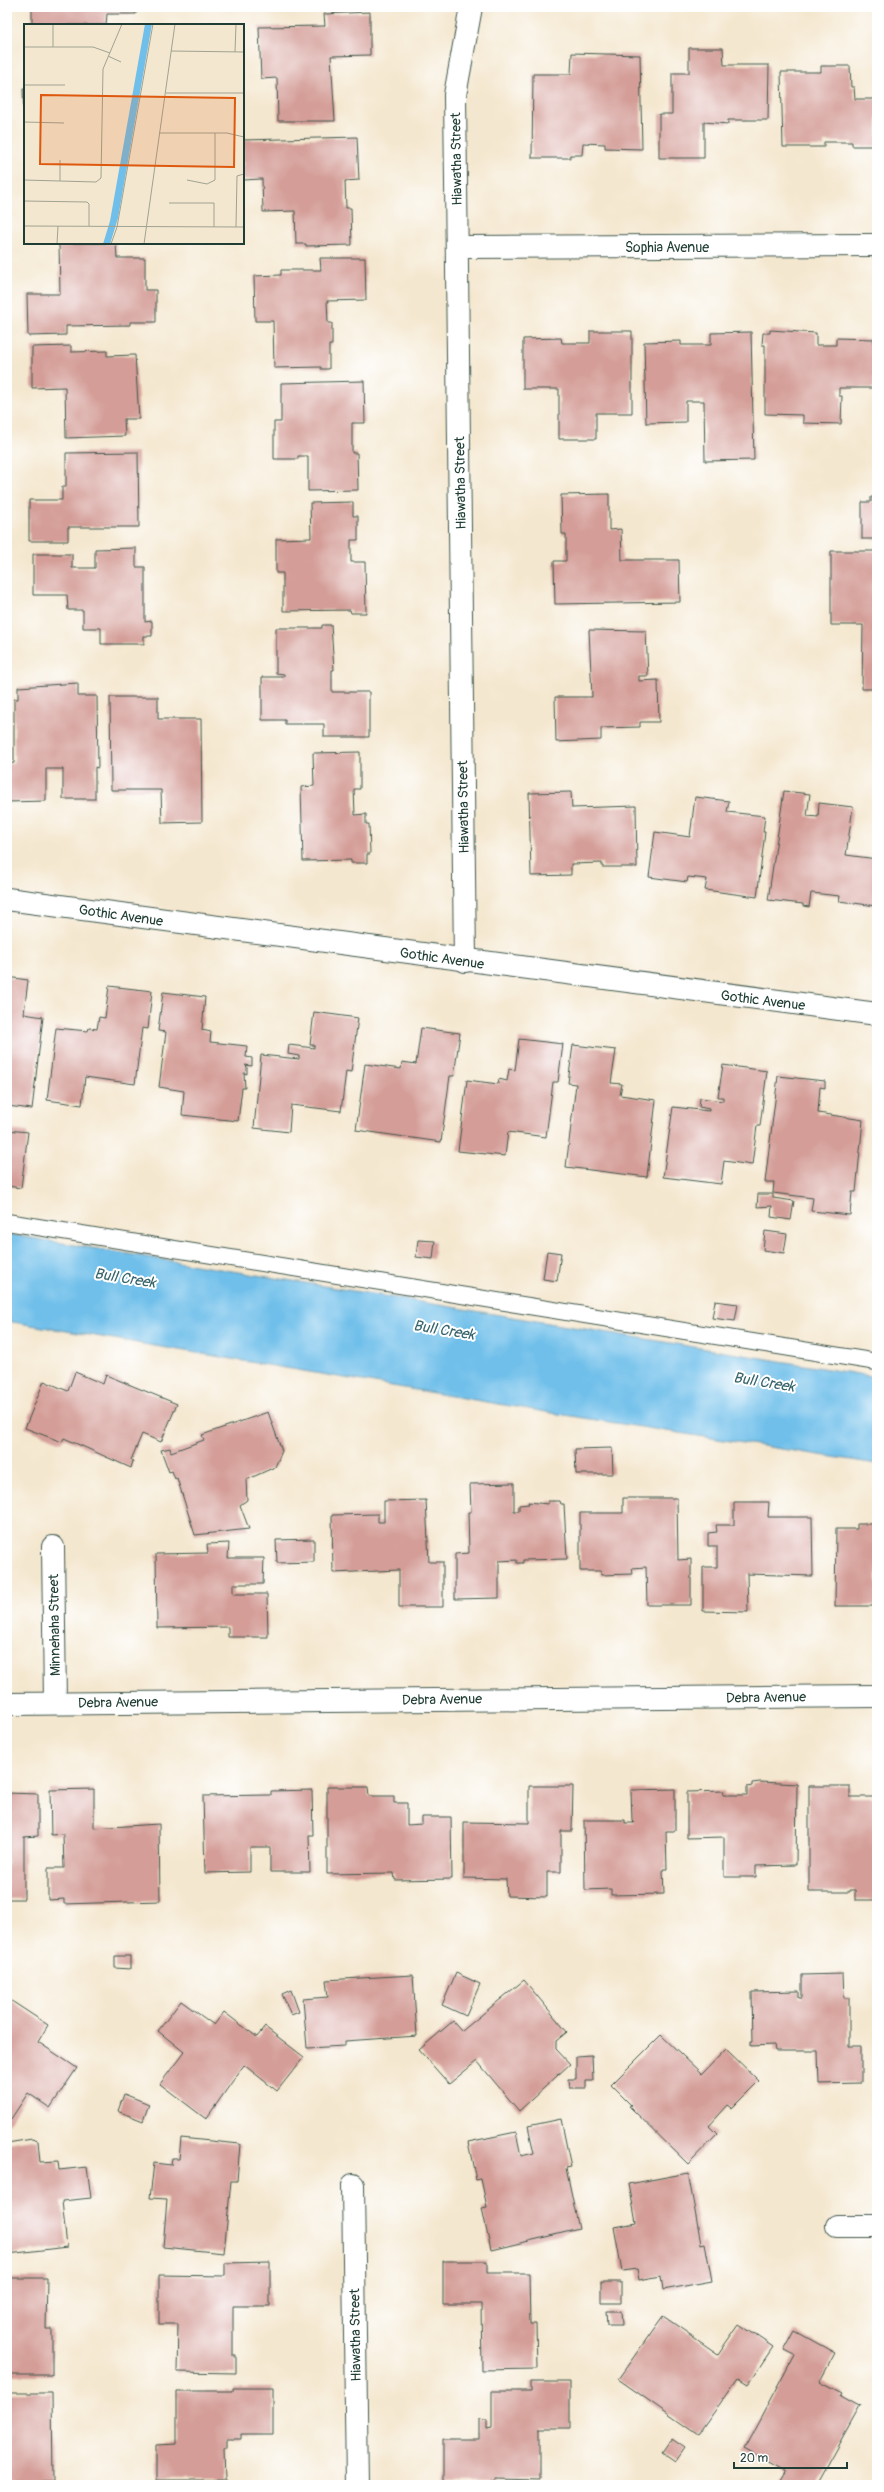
<svg xmlns="http://www.w3.org/2000/svg" width="884" height="2492" font-family="Pangolin,sans-serif">
<rect width="100%" height="100%" fill="#fff"/>
<filter id="ink" filterUnits="userSpaceOnUse"><feTurbulence type="fractalNoise" baseFrequency=".025" numOctaves="2"/><feDisplacementMap in="SourceGraphic" scale="8" xChannelSelector="R" yChannelSelector="G"/><feConvolveMatrix kernelMatrix="1 2 1 2 8 2 1 2 1" color-interpolation-filters="sRGB"/></filter>
<filter id="wash" filterUnits="userSpaceOnUse"><feTurbulence type="fractalNoise" baseFrequency=".012" numOctaves="4" result="noise"/><feDisplacementMap in="SourceGraphic" scale="16" xChannelSelector="R" yChannelSelector="G"/><feGaussianBlur stdDeviation="0.9" result="paint"/><feColorMatrix in="noise" values="0 0 0 0 0 0 0 0 0 0 0 0 0 0 0 0 0 1.4 0 .05"/><feComposite in="paint" operator="in"/></filter>
<g filter="url(#wash)">
<rect width="100%" height="100%" fill="#f4e7cf"/>
<!-- water -->
<path fill="#6fbfea" stroke="#477e8f" d="M7,1234L877,1377V1464L558,1414L7,1321Z"/>
<g id="blocks">
<!-- building -->
<path fill="#d49d97" d="M32,7H135L136,14H107L106,25H32Z
M370,12V55L331,56L335,121H278L277,78L261,79L259,27L325,26L324,14Z
M689,48H723L724,65H769L768,120H728V124L704,122V158H659V114H672V73H689Z
M572,53L640,55L642,149L605,148V144L583,143L582,155H570V158H532L533,74H571Z
M821,66H850L851,87H854L855,99H877V146H852V142H824V147H783L781,72H821Z
M23,89H25V119H24Z
M357,137L359,180L345,181L346,208H351L352,245L306,246V244H296L295,211L263,212L262,179L243,180V140Z
M59,243H116L117,258H145V290H156V322H130V325L66,326V335L28,336L27,294H60Z
M320,258H365L366,300L327,301L328,323H332V345H329V369H321V367L274,368L273,321H255L254,276L281,275V270H321Z
M770,330L816,333V345H836V338L874,339V388H839V396H842L841,424L803,423V415L765,414V345H762L763,333H770Z
M590,331H632V413H596V439H559V389H523V339L561,338L562,343H590Z
M751,332L754,460L705,461L704,401H686V422L646,423L644,342L681,341V345H711V333Z
M71,346V352L107,351V356L135,355L139,419H124L125,436L66,438L65,387L32,388V347Z
M364,381L365,423H352V453H357L358,490L308,491V456H298V459H274V422H281V383Z
M138,452L139,527H68V541H29V500H62V487H66V453Z
M609,494V530L621,529L622,560H679L680,602L555,604L554,561H566V534H562L561,495Z
M871,497H877V539H862V502H871Z
M353,502V516H358V540H351V562H365L366,613H351L350,610L283,611V573H276V539L311,538L310,503Z
M136,548V567H145V622L152,621V636H144V644H101V628H83V610H68L67,595H33V554H72V568H95V549Z
M831,551H877V689H862L863,625H831Z
M322,625H331L334,670H332V692H369V737H324V724H285V720H262V677H284V674L276,673V628H322Z
M589,630L646,631L648,676H639V681L658,680L659,722H640V727L601,728V740L556,742L555,697H592Z
M78,683V696H97L98,768L95,767V799H63V769H46V801L7,802V764L14,763V699H18V687Z
M110,697H158V719H201L202,822L162,823L161,790H111Z
M360,752V789H354L355,815L366,814V824H369L370,854H367V863H351V860L303,861L301,787L314,786L313,753Z
M784,791L810,794L807,816L818,817L819,803L853,807L846,855L877,859L876,906L839,901L840,896L811,893L809,907L803,906V904L768,900Z
M571,792L572,808L636,806L637,867H602V863L571,864V875L531,876L529,793Z
M695,797L729,801L727,812L765,816L763,832H765L757,897L705,890L707,879L688,877L687,882L649,877L655,832L690,837Z
M7,977L28,980L24,1014L43,1017L32,1109L7,1106Z
M109,986L152,991L148,1029L142,1028L135,1084L85,1077L82,1105L47,1100L56,1028L88,1031L89,1028L97,1029L99,1017L105,1018Z
M163,992L205,997L202,1030L211,1032L210,1042L247,1046L246,1057L252,1058V1066L245,1065L247,1067V1074L244,1073L245,1088H242L238,1121L182,1115L184,1091L159,1087L166,1032L158,1031Z
M314,1012L358,1018L351,1072L346,1071L341,1111L291,1105L289,1132L254,1128L261,1055L299,1059V1056L288,1054L289,1045L314,1048V1045H310Z
M421,1028L460,1033L454,1076H450L441,1142L356,1130L365,1064L401,1069L402,1062L416,1064Z
M519,1039L563,1044L558,1082H553L546,1137L508,1132L505,1156L458,1151L467,1080L498,1084L499,1079L507,1081L509,1069L515,1070Z
M573,1045L616,1050L611,1083L622,1084L620,1095L656,1100L647,1177L566,1167L576,1084L568,1083Z
M723,1065L767,1071L760,1126H757L752,1165L724,1161L721,1184L663,1177L673,1107L709,1111V1109L699,1107L700,1098L723,1101V1097H718Z
M778,1076L825,1081V1088L820,1087L818,1113L863,1120L856,1192H852L850,1215L811,1211L813,1198L773,1193L774,1182H765Z
M7,1130L28,1132L21,1188L7,1186Z
M876,1161H877V1179H874Z
M758,1194H773V1198L794,1201L791,1220L771,1217L772,1206L757,1207Z
M765,1231L787,1234L784,1253L763,1250Z
M418,1240L435,1241L433,1259L416,1257Z
M547,1251L561,1253L557,1281L543,1279Z
M715,1301L738,1304L735,1321L712,1318Z
M75,1372L103,1384L106,1375L177,1404L161,1442L142,1434L131,1460L133,1461L131,1468L64,1438L62,1442L25,1428L44,1381L68,1391Z
M268,1412L282,1451L275,1467L246,1480L247,1500L240,1505L249,1529L195,1535L177,1478L175,1479L172,1471L169,1472L161,1450L170,1448L171,1452L204,1440L202,1435Z
M612,1448L613,1474H576L575,1449Z
M514,1483V1511H519V1505L529,1504L528,1502L548,1504V1501H560L561,1504H564L567,1559L523,1560V1563H517V1560L499,1561V1598L455,1599V1554L469,1553L468,1512H471L470,1484Z
M623,1498H677L678,1560L691,1559V1605H647L646,1567L632,1568L633,1574L601,1575V1571H580V1513H623Z
M426,1500L429,1562H443V1607H399V1570L333,1573L332,1515L378,1514V1522H384V1501Z
M734,1502H769L768,1517H812L813,1576L747,1574L748,1612L703,1611V1567H717V1546H708V1533L717,1532L716,1525H734Z
M857,1524H877V1606H835L836,1529H857Z
M314,1539V1562L277,1563L276,1540Z
M229,1543L228,1558H264L263,1584H233V1594H267L268,1637H228V1627L157,1628L156,1554L208,1553L207,1544Z
M760,1782L797,1784L796,1865L756,1866V1877H724V1837L687,1838V1792L724,1791L723,1795H747V1787L752,1786V1783Z
M529,1786H573L572,1831H561V1872H547V1897L507,1896L506,1879L464,1878V1822L529,1823Z
M809,1786H850V1797H877V1900H855V1890H849L850,1892H809Z
M327,1787H368L369,1796H394V1803H407V1825L422,1824V1817H451L452,1879L395,1880L394,1873L327,1874Z
M94,1789V1828L159,1824L160,1901L64,1904V1899L48,1900V1868H64L63,1834L51,1835L50,1790Z
M675,1789V1831H666L667,1869H663L664,1894L611,1895V1889L585,1890L584,1820H625V1823H634L632,1821L631,1790Z
M312,1790L313,1835H309L310,1872H270V1847H250V1872L205,1873L203,1796L271,1795V1791Z
M7,1793L38,1794V1836L24,1837V1899H7Z
M115,1956H130V1969L115,1968Z
M456,1973L480,1984L466,2016L442,2005Z
M843,1974L844,1998H849V2046H861V2083L819,2084L818,2051H775L774,2045L751,2046V2042H753L752,1992L799,1991V1998H802V1975Z
M413,1975L417,2036L345,2041V2046L307,2048L303,1999L328,1997L326,1980Z
M524,1980L567,2032L556,2041V2049L570,2064L519,2111L477,2061L449,2084L419,2050L453,2021L462,2031Z
M291,1990L299,2012L291,2015L282,1994Z
M10,2000L48,2025L38,2042L77,2068L50,2108L28,2093L7,2125V2005Z
M181,2001L214,2025L224,2012L257,2037L265,2027L304,2057L277,2091L244,2065L206,2119L160,2084L184,2052L158,2031Z
M661,2035L702,2074L726,2049L759,2081L732,2108L728,2105L709,2126L717,2134L688,2164L629,2106L631,2105L611,2085Z
M592,2055L593,2081H586V2088H569L568,2079H576V2056Z
M124,2094L149,2104L143,2121L118,2111Z
M561,2119L571,2167L566,2168L579,2229L491,2250L482,2208L487,2207L481,2179L476,2180L468,2142L516,2132L521,2156L534,2153L528,2126Z
M181,2138L240,2144L237,2181H231L224,2253L163,2247L167,2199L150,2198L154,2163L171,2165L172,2159H179Z
M32,2139L38,2141L40,2162L58,2161L59,2170L87,2167L91,2198L62,2201L67,2247L8,2254L7,2143Z
M688,2173L701,2244L705,2243L712,2281L663,2290L661,2276L639,2280L637,2269L622,2271L614,2227L636,2223L629,2184Z
M443,2261H487V2273H529L530,2324H536L537,2369L482,2370L481,2304H443Z
M270,2262V2306H233V2356H236V2373L177,2372L178,2324H159V2275L225,2276V2263Z
M7,2278H47L46,2329H52V2375H7Z
M601,2282H621V2303H601Z
M606,2311H621L622,2325H607Z
M663,2316L718,2354L739,2324L773,2347L748,2384L738,2378L698,2435L618,2379Z
M795,2331L835,2353L820,2381L843,2393L841,2396L859,2406L861,2404L816,2485H778L786,2472L744,2449L794,2356L784,2351Z
M530,2382H570V2428H540V2480L495,2479V2483H443V2439H479V2419L487,2420V2429L492,2428V2391H530Z
M233,2388H273V2434H241V2439H227V2448H224L225,2480H156V2445L177,2444V2391H233Z
M7,2393H52L53,2482H7Z
M672,2439L685,2448L676,2461L663,2452Z"/>
</g>
</g>
<g filter="url(#ink)">
<use href="#blocks" fill-opacity="0" stroke="#3f564b" stroke-width="1"/>
<g fill="none" stroke-linecap="round" stroke-linejoin="round">
<defs>
<path id="service" d="M7,1222L877,1362"/>
<path id="minor" d="M458,247L877,245
M465,961L455,95L471,7
M53,1547L55,1703
M353,2185L357,2485
M837,2226H877"/>
<path id="tertiary" d="M7,899L877,1014
M7,1704L877,1696"/>
</defs>
<!-- service casing -->
<use href="#service" stroke="#3f564b" stroke-width="18"/>
<!-- minor casing -->
<use href="#minor" stroke="#3f564b" stroke-width="24"/>
<!-- tertiary casing -->
<use href="#tertiary" stroke="#3f564b" stroke-width="24"/>
<!-- service -->
<use href="#service" stroke="#fff" stroke-width="16"/>
<!-- minor -->
<use href="#minor" stroke="#fff" stroke-width="22"/>
<!-- tertiary -->
<use href="#tertiary" stroke="#fff" stroke-width="22"/>
</g>
</g>
<g text-anchor="middle" stroke-width="4" stroke-linejoin="round" paint-order="stroke">
<!-- street labels -->
<g font-size="14" fill="#1f3d34" stroke="#fff">
<text transform="translate(456 159) rotate(-91)" y="5">Hiawatha Street</text>
<text x="667" y="252">Sophia Avenue</text>
<text transform="translate(460 483) rotate(-91)" y="5">Hiawatha Street</text>
<text transform="translate(463 807) rotate(-91)" y="5">Hiawatha Street</text>
<text transform="translate(121 915) rotate(8)" y="5">Gothic Avenue</text>
<text transform="translate(442 958) rotate(8)" y="5">Gothic Avenue</text>
<text transform="translate(763 1000) rotate(7)" y="5">Gothic Avenue</text>
<text transform="translate(54 1625) rotate(-91)" y="5">Minnehaha Street</text>
<text transform="translate(766 1697) rotate(-1)" y="5">Debra Avenue</text>
<text transform="translate(442 1699) rotate(-1)" y="5">Debra Avenue</text>
<text transform="translate(118 1702) rotate(-1)" y="5">Debra Avenue</text>
<text transform="translate(355 2335) rotate(-91)" y="5">Hiawatha Street</text>
</g>
<!-- water labels -->
<g font-size="15" font-style="italic" fill="#37646b" stroke="#fff">
<text transform="translate(125 1278) rotate(9)" y="5">Bull Creek</text>
<text transform="translate(444 1330) rotate(9)" y="5">Bull Creek</text>
<text transform="translate(764 1382) rotate(9)" y="5">Bull Creek</text>
</g>
</g>
<!-- overview -->
<g transform="translate(24 24)">
<rect width="220" height="220" fill="#f4e7cf"/>
<path d="M121,0H128L94,194L86,220H79L86,197Z" fill="#6fbfea"/>
<path fill="none" stroke="#9fa391" stroke-width="1" d="M0,23H69L86,29M29,23V0M147,27L220,28M211,28L212,0M84,32L97,38M0,61H41M142,69H220M0,98L40,99M135,109H203L220,113M0,156L72,158L77,154L79,45L98,0M163,156L183,160L191,156V109M36,157V136M0,177L63,178L65,180V202M145,179H190V203M0,202L220,203M212,203L213,152L220,150M33,220L34,202M87,220L93,203L129,0M120,220L151,0"/>
<path fill="#de580e" fill-opacity="0.15" stroke="#de580e" stroke-width="2" d="M17,71L211,74L210,143L16,140Z"/>
<rect width="220" height="220" fill="none" stroke="#1f3d34" stroke-width="2"/>
</g>
<!-- margin -->
<rect width="884" height="2492" fill="none" stroke="#fff" stroke-width="24"/>
<!-- scale -->
<path d="M734 2462v6h113v-6" fill="none" stroke="#1f3d34" stroke-width="2"/>
<text x="740" y="2462" font-size="12" fill="#1f3d34" stroke="#ffffff" stroke-width="3" paint-order="stroke">20 m</text>
</svg>
